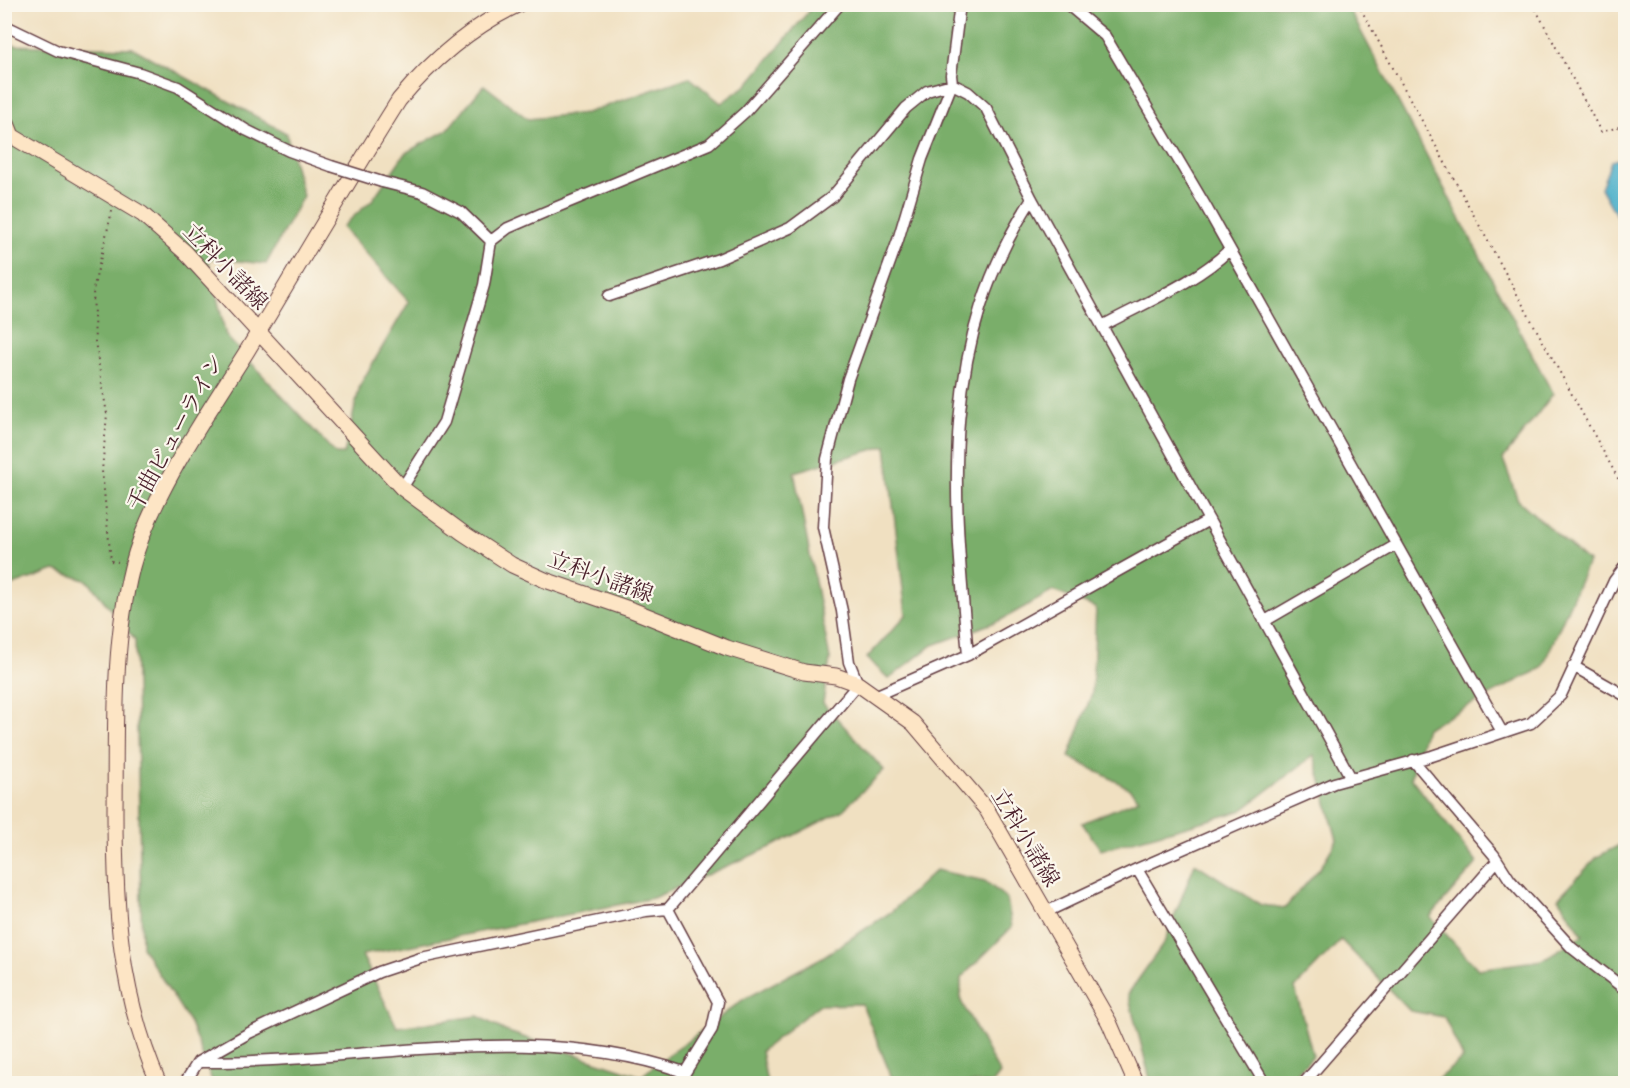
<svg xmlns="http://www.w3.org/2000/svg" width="1630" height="1088" font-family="'IM FELL French Canon','Noto Serif JP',serif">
<rect width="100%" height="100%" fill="#fbf7ec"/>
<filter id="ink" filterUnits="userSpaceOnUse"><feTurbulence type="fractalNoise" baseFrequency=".0167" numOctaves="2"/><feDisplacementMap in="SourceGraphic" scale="12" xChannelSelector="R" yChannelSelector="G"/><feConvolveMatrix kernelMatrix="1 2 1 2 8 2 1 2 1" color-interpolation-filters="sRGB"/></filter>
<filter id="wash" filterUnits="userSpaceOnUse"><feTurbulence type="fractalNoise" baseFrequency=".008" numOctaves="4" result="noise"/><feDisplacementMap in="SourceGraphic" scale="24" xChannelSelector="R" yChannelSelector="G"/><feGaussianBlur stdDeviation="1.35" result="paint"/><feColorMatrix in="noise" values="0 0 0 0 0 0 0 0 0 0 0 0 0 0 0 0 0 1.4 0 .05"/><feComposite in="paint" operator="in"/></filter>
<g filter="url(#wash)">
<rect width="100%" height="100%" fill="#f0e0c1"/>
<!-- forest -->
<path fill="#7aae6a" stroke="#62664a" stroke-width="1.5" d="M814,5H1347L1553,394L1503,459L1518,500L1588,562L1542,668L1426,728L1411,778L1477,863L1430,917L1478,969L1542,960L1583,935L1558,898L1597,857L1625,842V1077L1621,1084L1433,1083L1463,1058L1444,1017L1410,1011L1341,940L1295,988L1313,1056L1287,1083H1151L1128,994L1164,943L1195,863L1261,905L1285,908L1320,868L1337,840L1314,755L1241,811L1101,850L1082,823L1139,799L1127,787L1069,757L1092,693L1096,608L1053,591L1001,620L931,646L889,679L867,658L906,615L886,446L794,472L830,659L823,703L884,770L842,811L771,847L653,898L362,955L397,1027L478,1016L505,1031L641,1076L744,999L821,958L891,912L936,870L985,881L1007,899L1012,927L961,978V1001L1000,1074L993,1083H894L862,1004L819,1005L761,1051L767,1083H213L190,1023L142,947L135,640L88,581L55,570L5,588V45L133,48L286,133L303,196L266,264L208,258L226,336L336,454H344L360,385L409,302L342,227L373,199L405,153L447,130L484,85L528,119L586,113L689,77L721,103L747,85Z"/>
<!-- water -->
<path fill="#4aafc9" stroke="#4a677a" stroke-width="1.5" d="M1625,157H1626L1625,231L1601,188L1611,161Z"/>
</g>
<g filter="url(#ink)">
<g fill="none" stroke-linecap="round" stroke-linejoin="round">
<defs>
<path id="street" d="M1067,4L1105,36L1205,205L1502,732
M4,25L58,51L140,73L178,87L246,130L289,151L331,166
M382,182L422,192L461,212L491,241
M609,296L719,259L790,228L832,197L906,108L927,91L952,84L968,92L986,108L1032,199L1351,778
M1102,326C1142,304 1197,282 1229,250
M402,488L444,422L484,285L491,241L508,228L545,212L709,144L745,112L840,4
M1265,621L1396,545
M968,655C953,493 938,343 1032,199
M1573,666L1626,696
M877,695L968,655L1209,520
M1413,760L1494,855L1510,880L1572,948L1626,990
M1137,869L1265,1084
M668,909L718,1002L712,1029L678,1084
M1046,912L1137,869L1334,783L1432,756L1531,723L1561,695L1614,581L1626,565
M199,1062C360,1064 527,1018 684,1072
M184,1084L198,1062L249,1033L379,972L421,958L646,911L668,909L858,684L849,662L842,611L823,527L827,459L848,379L898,240L922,159L952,84L951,75L960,4
M1303,1084L1497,861"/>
<path id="secondary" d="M4,116L12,136L142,214L159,229L185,252L402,488L463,533L512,565L545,580L632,610L727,648L804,672L836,676L858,684L913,723L987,810L1109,1022L1136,1084
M159,1084C119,992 115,910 115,812C116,730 112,647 132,567C150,496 208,413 247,351C298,267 347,182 399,100C433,59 471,27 519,4"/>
</defs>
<!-- street casing -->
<use href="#street" stroke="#633c42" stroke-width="13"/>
<!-- secondary casing -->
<use href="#secondary" stroke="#633c42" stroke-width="17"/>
<!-- path -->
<path stroke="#633c42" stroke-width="2" stroke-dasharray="1.5 4.5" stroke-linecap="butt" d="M1358,4L1626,493
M1533,4L1601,132L1626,125
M112,211L93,290L95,342L107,414L102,471L111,561L118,562"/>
<!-- street -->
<use href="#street" stroke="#fff" stroke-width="10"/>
<!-- secondary -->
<use href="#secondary" stroke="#fde5c5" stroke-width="15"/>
<defs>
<path id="street-bridge" d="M331,166L382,182"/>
</defs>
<!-- street-bridge casing -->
<use href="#street-bridge" stroke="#633c42" stroke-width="13" stroke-linecap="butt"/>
<!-- street-bridge -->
<use href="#street-bridge" stroke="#fff" stroke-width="10"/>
</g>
</g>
<g text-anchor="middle" stroke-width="4.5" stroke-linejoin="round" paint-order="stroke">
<!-- street labels -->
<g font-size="22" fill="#4a1f2b" stroke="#fbf7ec">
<text transform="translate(226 266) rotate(46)" y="8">立科小諸線</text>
<text transform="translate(175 432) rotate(-61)" y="8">千曲ビューライン</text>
<text transform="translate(601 576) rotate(20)" y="8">立科小諸線</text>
<text transform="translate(1026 837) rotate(59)" y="8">立科小諸線</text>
</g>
</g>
<!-- margin -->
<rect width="1630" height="1088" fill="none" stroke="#fbf7ec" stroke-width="24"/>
</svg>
